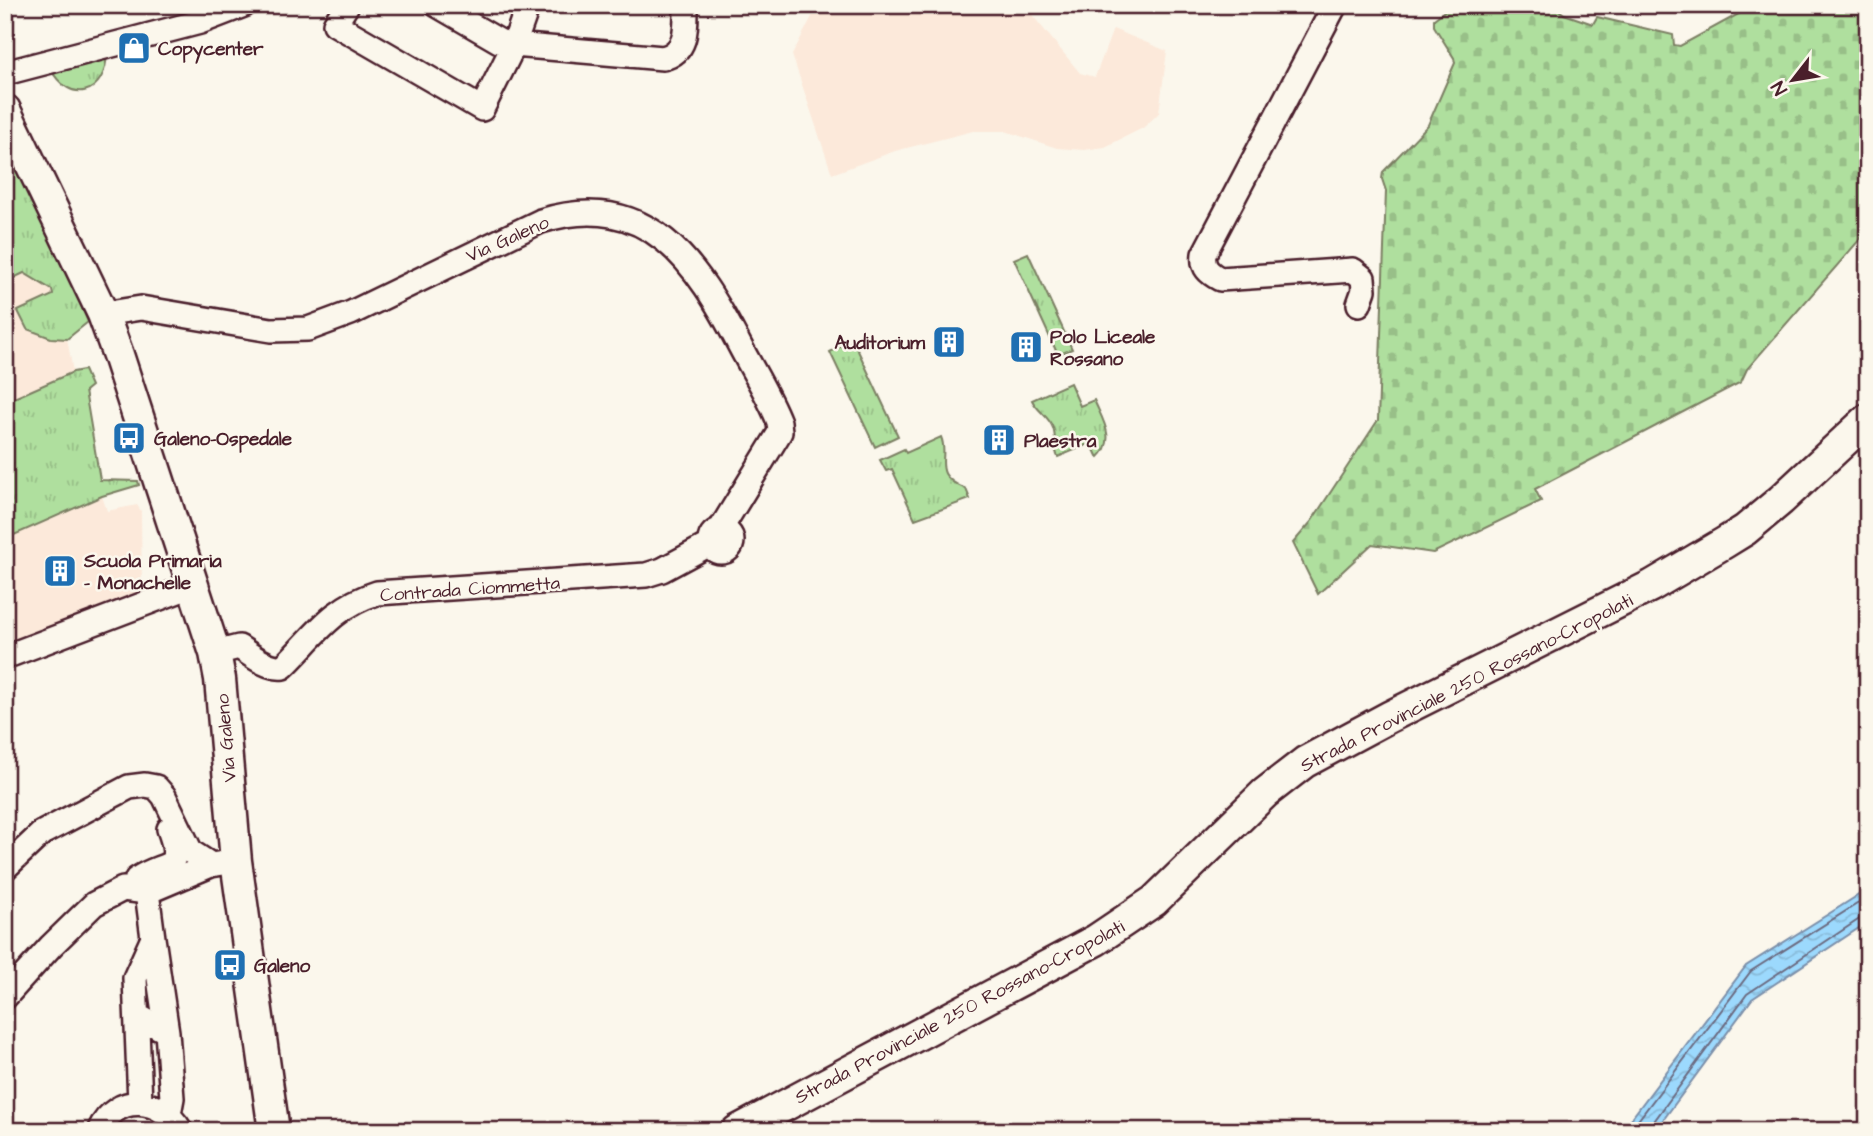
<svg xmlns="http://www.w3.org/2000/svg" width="1873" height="1136" font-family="'Architects Daughter',sans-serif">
<defs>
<pattern id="grass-tufts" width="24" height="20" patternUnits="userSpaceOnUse" patternTransform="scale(1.75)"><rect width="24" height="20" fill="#afdf9e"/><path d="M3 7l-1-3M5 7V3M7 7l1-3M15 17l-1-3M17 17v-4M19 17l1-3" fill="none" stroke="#98bf88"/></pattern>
<pattern id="cemetery-stones" width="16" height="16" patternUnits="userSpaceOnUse" patternTransform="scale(1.75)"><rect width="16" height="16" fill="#afdf9e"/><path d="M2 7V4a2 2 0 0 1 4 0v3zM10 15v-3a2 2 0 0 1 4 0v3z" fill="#98bf88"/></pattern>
<pattern id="water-waves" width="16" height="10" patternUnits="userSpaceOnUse" patternTransform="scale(1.75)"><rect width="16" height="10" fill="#9cd9fd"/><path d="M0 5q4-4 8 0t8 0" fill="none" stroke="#88bad9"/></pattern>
</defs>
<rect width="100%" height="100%" fill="#fbf7ec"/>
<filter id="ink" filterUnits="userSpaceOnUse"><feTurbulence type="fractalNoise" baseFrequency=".0143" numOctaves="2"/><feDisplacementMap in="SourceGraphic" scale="14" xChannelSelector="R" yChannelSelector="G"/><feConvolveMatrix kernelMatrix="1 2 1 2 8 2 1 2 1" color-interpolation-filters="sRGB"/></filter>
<g filter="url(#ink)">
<!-- built -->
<path fill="#fce9da" d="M818,5H1028L1033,16L1080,73L1095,77L1113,29L1167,51L1159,113L1143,128L1105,147L1084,150L1057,148L1005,131H973L895,151L832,174L792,55Z
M5,245L58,287L73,372L5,402Z
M102,496L107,511L137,505L141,511L142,594L10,646L5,639V539Z"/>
<!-- grass -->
<path fill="url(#grass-tufts)" stroke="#7c7f64" stroke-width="2" d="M107,53C106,95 70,106 50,68Z
M5,145L60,256L88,322L67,339L51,338L27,329L18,311L53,295L52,290L24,273L5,282Z
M1028,253L1072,349L1058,355L1014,259Z
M853,340L898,436L875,447L830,352Z
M84,370L91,386L85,391L100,480L138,481L139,485L102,496L5,539V402L73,372Z
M1070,383L1080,406L1094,400C1103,421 1117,440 1098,458L1091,443L1058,457C1053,448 1057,439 1053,428C1049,416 1037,411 1032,400Z
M941,437C950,458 929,474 966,489L970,499L915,519L892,469L886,471L880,460L904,449L906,453Z"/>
<!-- cemetery -->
<path fill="url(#cemetery-stones)" stroke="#7c7f64" stroke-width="2" d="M1452,5H1553L1564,14L1593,24L1597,17L1673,35L1674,45L1680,46L1755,5H1868V230L1747,369L1741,382L1535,489L1541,501L1433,553L1372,544L1318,594L1293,543L1311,522L1378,420L1386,191L1382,179L1383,172L1428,125L1451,72L1455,63L1454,58L1434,26V19Z"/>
<!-- water -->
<path fill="url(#water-waves)" stroke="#7b8fa9" stroke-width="2" d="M1868,889V922L1752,999L1655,1131H1622L1746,966Z"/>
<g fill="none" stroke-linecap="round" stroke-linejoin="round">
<!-- shore -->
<path stroke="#6b697f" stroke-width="2" d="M1630,1131L1751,971L1868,897
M1650,1131L1652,1124L1747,994L1861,918L1868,917"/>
<defs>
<path id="minor" d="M347,5L335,24L482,109L514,45L528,5
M437,5L499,41L514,45L663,58C688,52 686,27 686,5
M1335,5L1204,254C1202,268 1209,273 1220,279L1353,270L1363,278L1364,290L1359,304
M5,73L200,22L244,5
M103,314L141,308L271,330L308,329L351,313L541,221C648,188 697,263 740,346C753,371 769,396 779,422L780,432L720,530
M710 541a11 11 0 1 1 22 0a11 11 0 1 1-22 0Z
M215,653L239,647C251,655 268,669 283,667C315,636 332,607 377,593L646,575L662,570L710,544
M5,657L194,585
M5,868L42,833L129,787L145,785L156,787L164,796L191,852L211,865
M147,892L138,885L137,879C165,860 185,873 169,829
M153,938L167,1032
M5,997L51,946L94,904L123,889L147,892L211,865L236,861
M138,1016L167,1032L172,1098L169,1114
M140,1103L135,978L153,938L147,892
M99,1131C117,1092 161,1097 181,1131"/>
<path id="major" d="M5,110L103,314L118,355L215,653L220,679L236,861L274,1131
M737,1131L1096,940L1154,901L1265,793L1305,762L1389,717L1651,586L1724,543L1745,530L1781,500L1868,419"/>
</defs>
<!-- minor casing -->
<use href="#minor" stroke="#4a1f2b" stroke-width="28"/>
<!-- major casing -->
<use href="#major" stroke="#4a1f2b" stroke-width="35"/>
<!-- minor -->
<use href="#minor" stroke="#fbf7ec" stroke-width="23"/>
<!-- major -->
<use href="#major" stroke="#fbf7ec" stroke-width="30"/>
</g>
</g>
<!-- icons -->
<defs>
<symbol id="shop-square" viewBox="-11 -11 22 22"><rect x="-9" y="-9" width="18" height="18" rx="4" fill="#1f6fb2" stroke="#fbf7ec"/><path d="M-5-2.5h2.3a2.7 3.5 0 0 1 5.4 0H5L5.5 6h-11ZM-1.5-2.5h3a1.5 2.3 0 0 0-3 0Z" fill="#fff"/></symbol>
<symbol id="building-square" viewBox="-11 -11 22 22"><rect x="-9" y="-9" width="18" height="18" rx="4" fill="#1f6fb2" stroke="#fbf7ec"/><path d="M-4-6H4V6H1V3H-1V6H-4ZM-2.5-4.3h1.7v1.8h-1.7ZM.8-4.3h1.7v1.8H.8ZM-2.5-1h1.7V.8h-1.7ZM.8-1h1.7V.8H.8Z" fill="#fff"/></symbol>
<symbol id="bus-square" viewBox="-11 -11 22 22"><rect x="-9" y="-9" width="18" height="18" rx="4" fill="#1f6fb2" stroke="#fbf7ec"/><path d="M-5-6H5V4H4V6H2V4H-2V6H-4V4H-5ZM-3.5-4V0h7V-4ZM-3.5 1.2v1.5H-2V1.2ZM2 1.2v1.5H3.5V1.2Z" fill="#fff"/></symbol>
</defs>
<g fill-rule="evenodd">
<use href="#shop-square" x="115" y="29" width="38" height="38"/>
<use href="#building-square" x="930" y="323" width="38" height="38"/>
<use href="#building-square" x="1007" y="328" width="38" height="38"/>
<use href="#bus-square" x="110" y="419" width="38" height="38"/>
<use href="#building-square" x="980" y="421" width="38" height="38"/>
<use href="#building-square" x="41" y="552" width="38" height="38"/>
<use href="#bus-square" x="211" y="946" width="38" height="38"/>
</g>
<g text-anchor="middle" stroke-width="5" stroke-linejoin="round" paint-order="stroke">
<!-- poi labels -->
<g font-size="19" font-weight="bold" fill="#4a1f2b" stroke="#fbf7ec" text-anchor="start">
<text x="158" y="55">Copycenter</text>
<text x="1050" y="343">Polo Liceale<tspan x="1050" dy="22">Rossano</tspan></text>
<text x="925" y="349" text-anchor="end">Auditorium</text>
<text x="154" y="445">Galeno-Ospedale</text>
<text x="1024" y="447">Plaestra</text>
<text x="84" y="567">Scuola Primaria<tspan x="84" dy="22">- Monachelle</tspan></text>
<text x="254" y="972">Galeno</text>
</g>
<!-- street labels -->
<g font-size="19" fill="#4a1f2b" stroke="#fbf7ec">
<text transform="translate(507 238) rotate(-24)" y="7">Via Galeno</text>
<text transform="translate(470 588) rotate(-4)" y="7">Contrada Ciommetta</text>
<text transform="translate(1466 682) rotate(-27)" y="7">Strada Provinciale 250 Rossano-Cropolati</text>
<text transform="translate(225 738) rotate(-95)" y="7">Via Galeno</text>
<text transform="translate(959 1011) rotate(-28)" y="7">Strada Provinciale 250 Rossano-Cropolati</text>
</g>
</g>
<!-- margin -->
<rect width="1873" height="1136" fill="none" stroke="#fbf7ec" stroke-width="28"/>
<rect x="14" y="14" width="1845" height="1108" fill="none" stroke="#4a1f2b" stroke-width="2.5" filter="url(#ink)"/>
<!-- north arrow -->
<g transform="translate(1793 80) rotate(239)" stroke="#fbf7ec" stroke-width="5" paint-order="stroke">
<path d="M0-5L12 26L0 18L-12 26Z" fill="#4a1f2b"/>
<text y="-10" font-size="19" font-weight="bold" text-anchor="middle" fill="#4a1f2b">N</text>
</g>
</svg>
